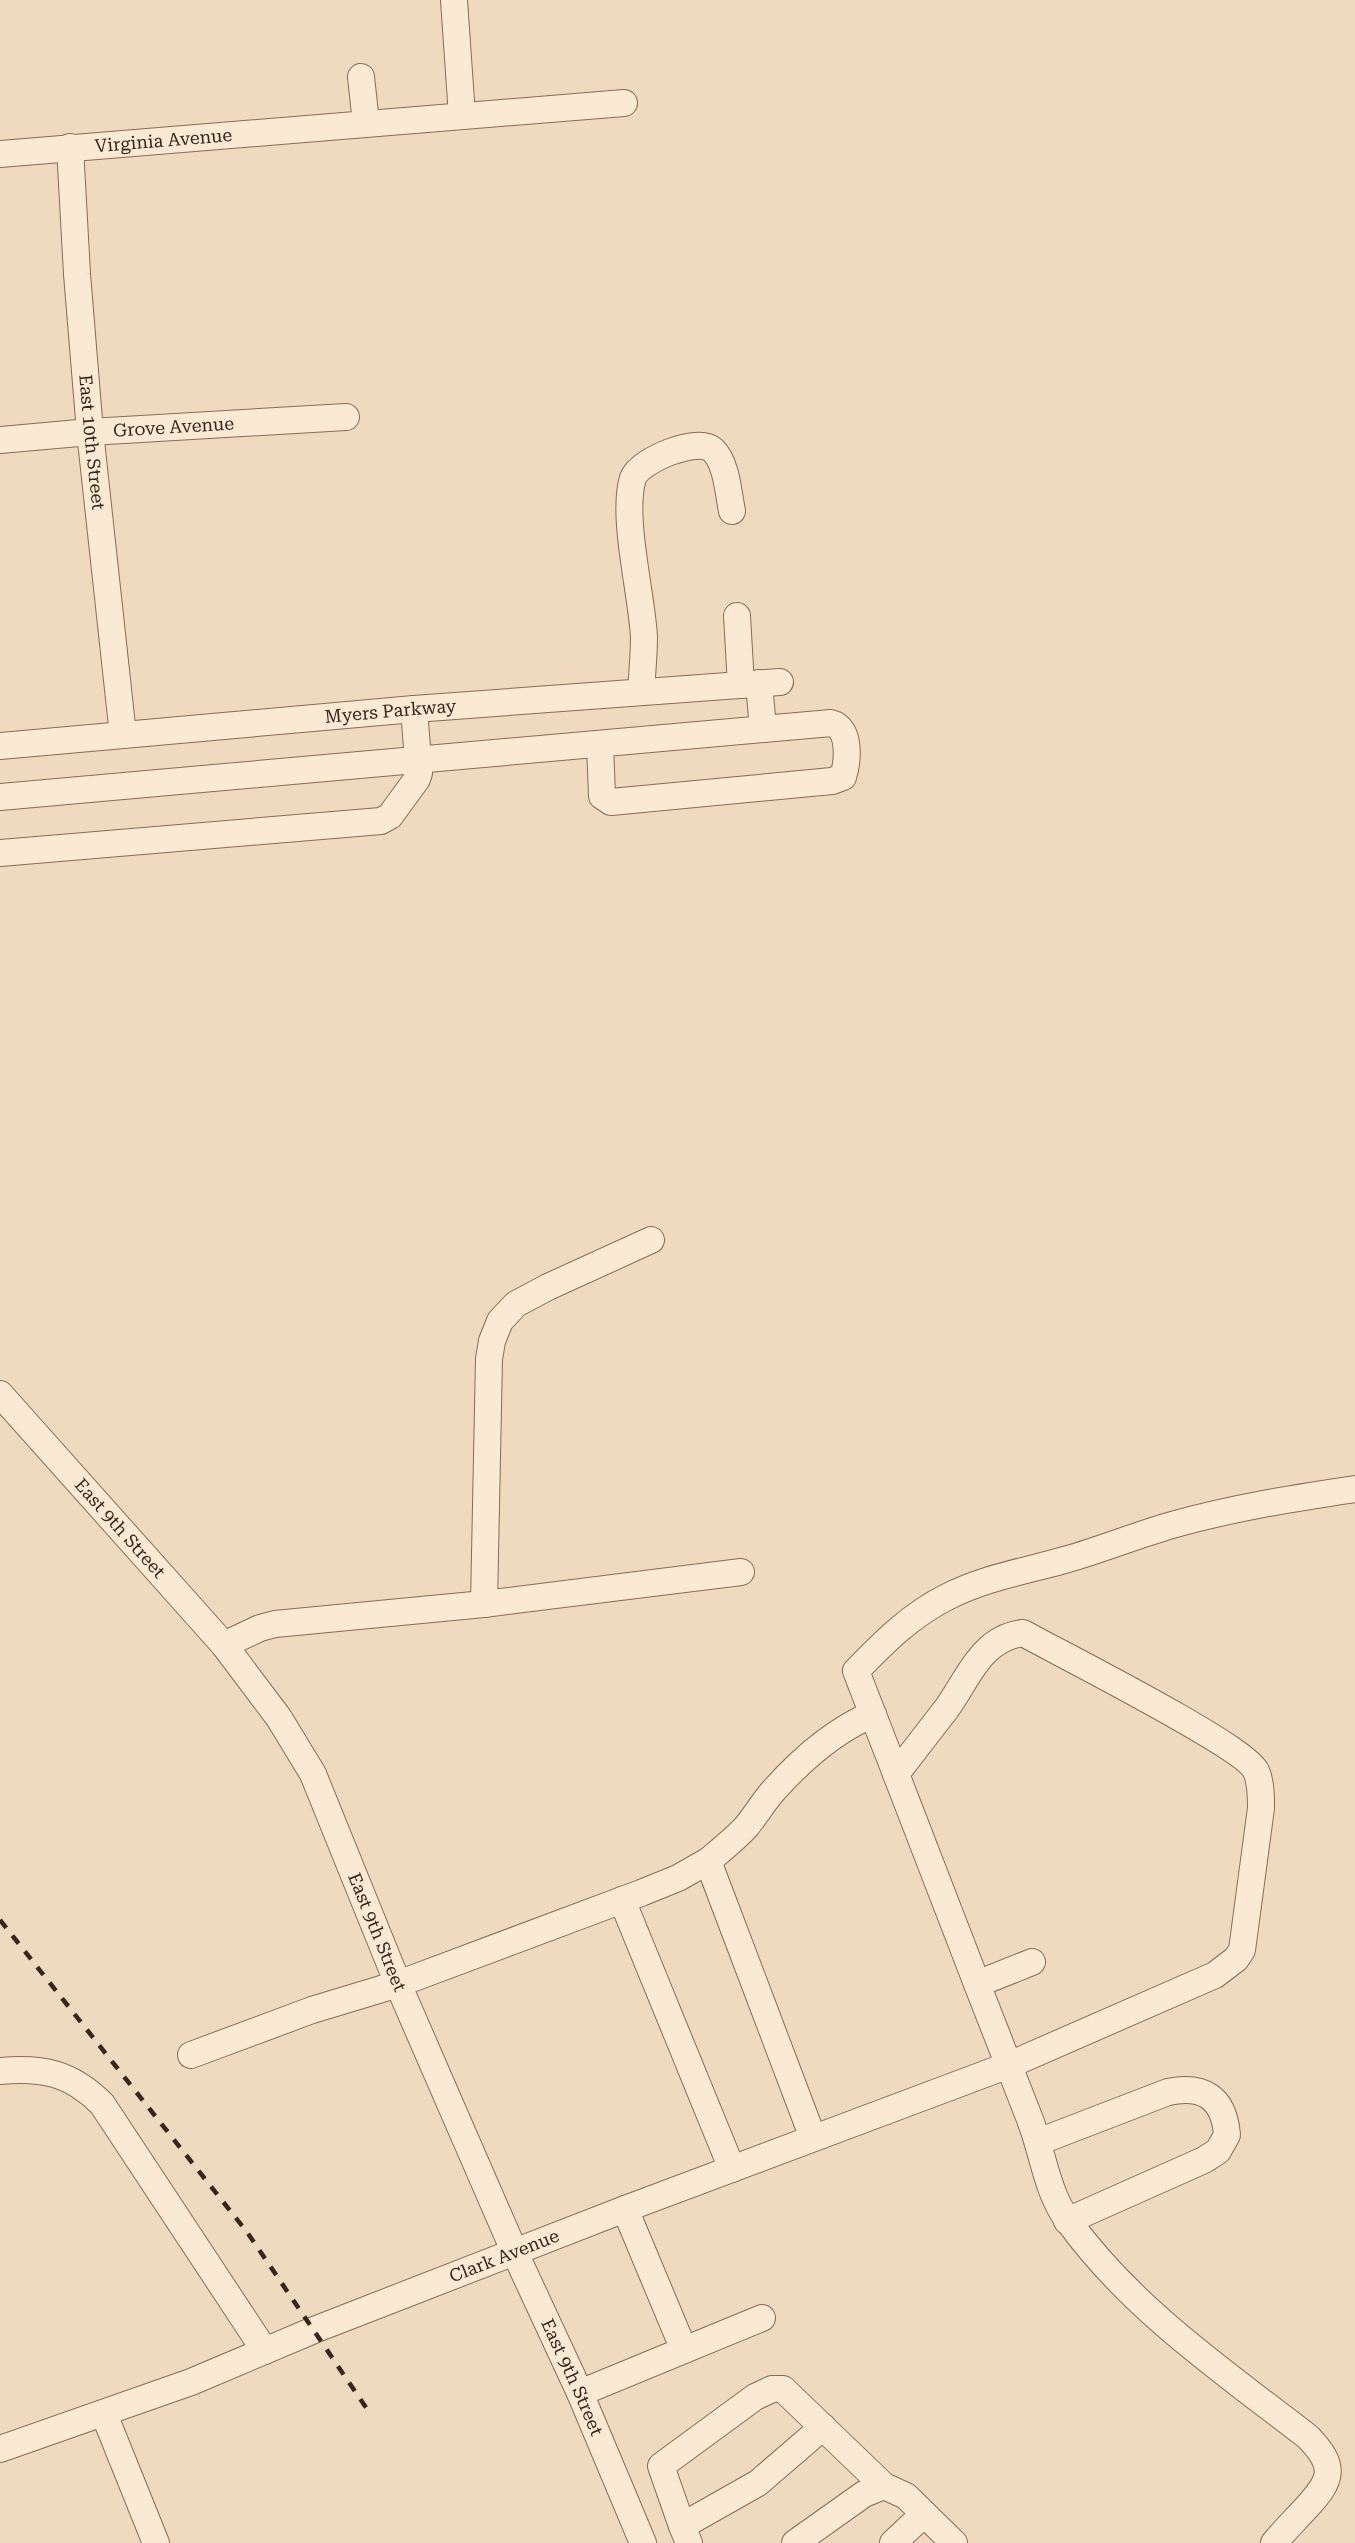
<svg xmlns="http://www.w3.org/2000/svg" width="1355" height="2543" font-family="'Roboto Serif',serif">
<rect width="100%" height="100%" fill="#f0dabf"/>
<g fill="none" stroke-linecap="round" stroke-linejoin="round">
<defs>
<g id="minor">
<path d="M454,0L462,116"/>
<path d="M361,77L366,123"/>
<path id="s1" d="M70,147L77,274L90,432L123,735"/>
<path id="s2" d="M0,154L624,103"/>
<path id="s3" d="M0,440L90,432L346,417"/>
<path d="M737,616L741,685"/>
<path d="M759,683L763,729"/>
<path d="M641,692C642,674 644,655 644,637C642,595 621,516 633,478C640,460 698,436 713,450C727,464 728,492 732,511"/>
<path id="s4" d="M0,746L414,709L780,682"/>
<path d="M0,797C277,772 554,748 831,723C851,728 848,761 843,777L832,781L611,802L602,796L600,744"/>
<path d="M0,853L381,821L390,816L417,779L419,773L414,709"/>
<path id="s5" d="M0,1394L224,1645L279,1718L313,1774L398,1984L515,2253L580,2393L643,2543"/>
<path d="M484,1604L489,1359L492,1341L500,1321L516,1304L548,1287L651,1240"/>
<path d="M224,1645L260,1628L275,1624L484,1604L741,1572"/>
<path d="M896,1774L856,1671C884,1642 911,1615 947,1597C986,1577 1027,1571 1068,1559C1103,1549 1137,1535 1172,1525C1232,1508 1294,1498 1355,1489"/>
<path d="M622,1900L732,2169"/>
<path d="M977,1984L1032,1962"/>
<path d="M191,2055L312,2010L398,1984L641,1893L678,1878L708,1861"/>
<path d="M0,2071C43,2067 71,2073 102,2104L265,2351"/>
<path d="M813,2138L708,1861C721,1850 735,1839 746,1827C756,1815 764,1801 774,1790C801,1760 835,1730 873,1714"/>
<path d="M1038,2142L1168,2092C1203,2085 1224,2097 1227,2135L1218,2151L1204,2160L1067,2221"/>
<path d="M625,2209L684,2350"/>
<path d="M580,2393L762,2318"/>
<path d="M104,2414L156,2543"/>
<path id="s6" d="M0,2449L191,2382L314,2330L625,2209L1009,2065L1215,1975L1236,1959L1242,1950L1261,1808C1261,1796 1261,1782 1256,1771C1244,1746 1059,1653 1023,1633C981,1638 968,1679 947,1708C930,1730 913,1752 896,1774C940,1888 984,2003 1029,2117C1043,2151 1046,2192 1069,2222C1132,2309 1224,2372 1308,2437C1337,2467 1332,2480 1306,2508C1295,2520 1284,2531 1274,2543"/>
<path d="M682,2526L661,2466L755,2397L772,2389H783L884,2486L906,2496L954,2543"/>
<path d="M689,2543L682,2526L758,2483L823,2427"/>
<path d="M795,2543L864,2494L884,2486"/>
<path d="M893,2543L924,2514"/>
</g>
</defs>
<!-- minor casing -->
<use href="#minor" stroke="#896a57" stroke-width="28"/>
<!-- minor -->
<use href="#minor" stroke="#fae9d3" stroke-width="26"/>
<!-- rail -->
<path stroke="#38251c" stroke-width="4.5" stroke-dasharray="10 10" stroke-linecap="butt" d="M0,1920L247,2232L367,2409"/>
</g>
<g text-anchor="middle" stroke-width="4.5" stroke-linejoin="round" paint-order="stroke">
<!-- street labels -->
<g font-size="18" fill="#38251c" stroke="#f7e6cf">
<text dy="6" stroke="none"><textPath href="#s2" startOffset="164">Virginia Avenue</textPath></text>
<text dy="6" stroke="none"><textPath href="#s3" startOffset="174">Grove Avenue</textPath></text>
<text dy="6" stroke="none"><textPath href="#s1" startOffset="296">East 10th Street</textPath></text>
<text dy="6" stroke="none"><textPath href="#s4" startOffset="392">Myers Parkway</textPath></text>
<text dy="6" stroke="none"><textPath href="#s5" startOffset="180">East 9th Street</textPath></text>
<text dy="6" stroke="none"><textPath href="#s5" startOffset="664">East 9th Street</textPath></text>
<text dy="6" stroke="none"><textPath href="#s6" startOffset="540">Clark Avenue</textPath></text>
<text dy="6" stroke="none"><textPath href="#s5" startOffset="1150">East 9th Street</textPath></text>
</g>
</g>
</svg>
